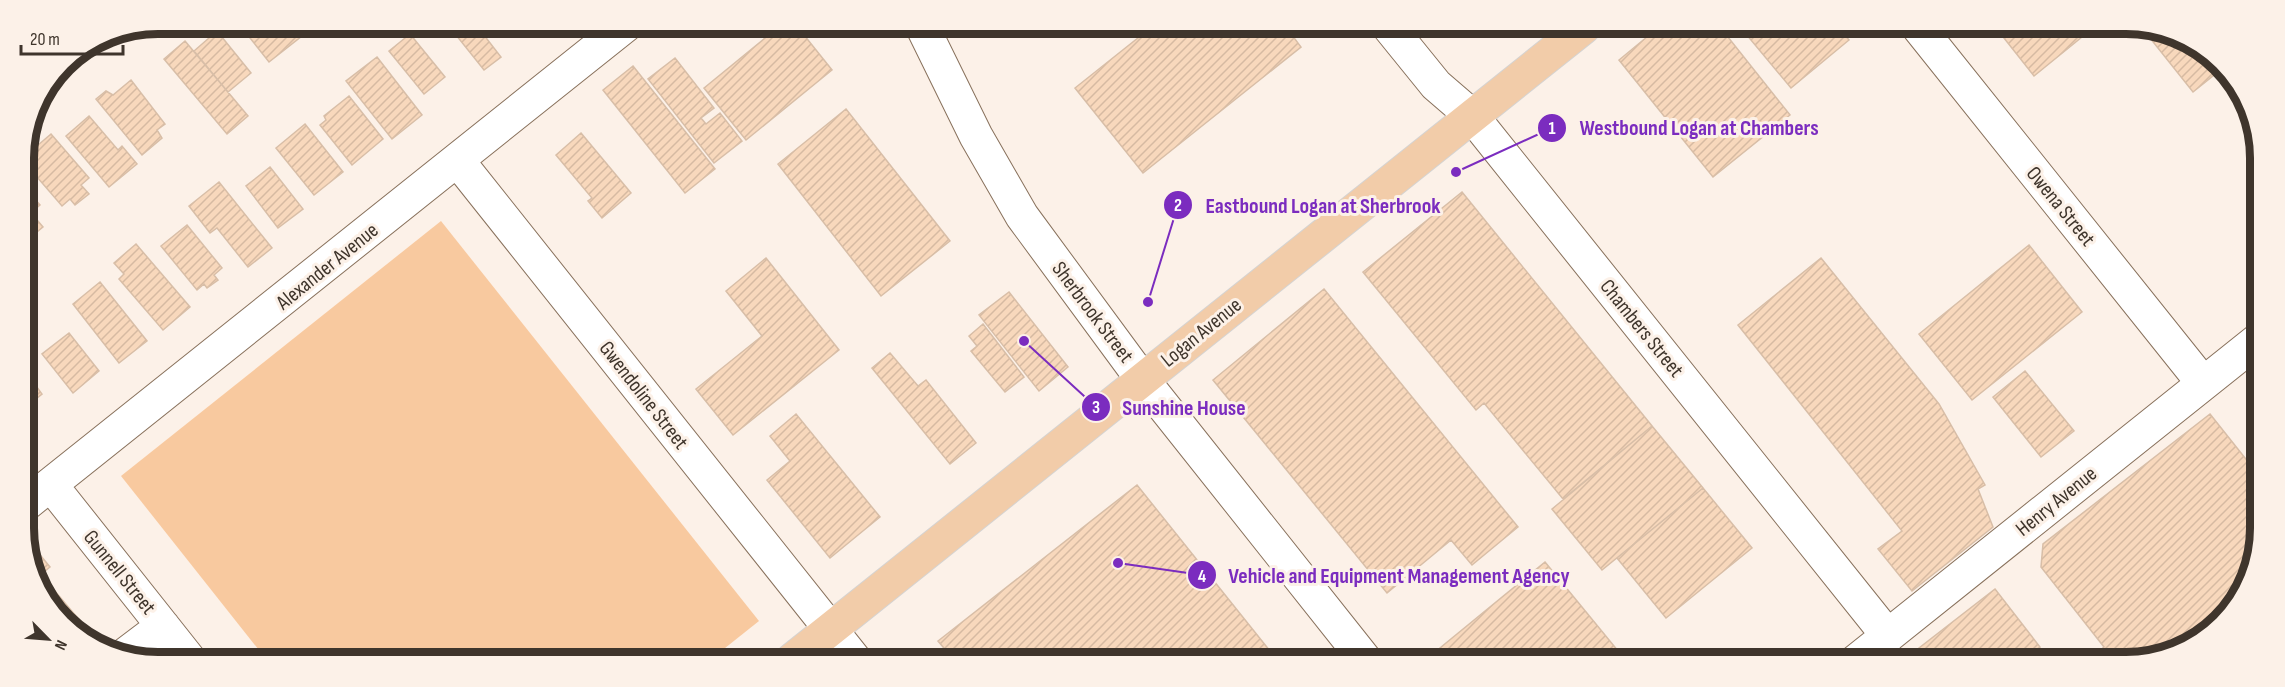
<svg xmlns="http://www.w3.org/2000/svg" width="2285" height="687" font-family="'Sofia Sans Condensed',sans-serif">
<defs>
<pattern id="building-hatch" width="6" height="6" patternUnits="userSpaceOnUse" patternTransform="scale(1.5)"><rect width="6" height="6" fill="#f8d8bc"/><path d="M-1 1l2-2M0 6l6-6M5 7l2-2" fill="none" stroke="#d6baa2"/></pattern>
</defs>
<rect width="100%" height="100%" fill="#fcf1e8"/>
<!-- green -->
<path fill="#f8c99f" d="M441,221L759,621L710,660L266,659L121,476Z"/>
<!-- building -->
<path fill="url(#building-hatch)" stroke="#d8bea7" stroke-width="1.5" d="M239,24H301L307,32L269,62Z
M448,25H486L480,30L501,57L484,70Z
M515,25H537L524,35Z
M781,25H796L832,70L746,140L704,88Z
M1153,26L1286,27L1301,47L1143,173L1075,88Z
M1659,27H1720L1790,115L1713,177L1619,60Z
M1741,28H1839L1849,40L1791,88Z
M1996,28H2093L2034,76Z
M2142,28H2161L2222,64L2224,67L2193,92Z
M217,31L251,73L228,92L194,51Z
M410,34L445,77L424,94L389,51Z
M185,41L248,116L227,134L164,59Z
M377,57L422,115L392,139L346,81Z
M675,58L714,108L701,118L706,124L720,113L742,141L714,163L648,79Z
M633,66L715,169L685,193L603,90Z
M131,80L165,124L157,130L162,138L142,155L96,99L106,91L113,95Z
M349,96L383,139L352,165L320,125L326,120L324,116Z
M846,109L950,241L881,296L778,164Z
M89,116L118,150L122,146L137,164L109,187L66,136Z
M305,124L343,172L314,195L276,148Z
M581,133L631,193L602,218L588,201L592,198L556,155Z
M51,134L89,178L81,185L89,194L75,205L70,199L62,206L24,162V157Z
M270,167L303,209L278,228L246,186Z
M219,182L272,248L248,267L217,228L210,233L189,206Z
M24,187L40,205L31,213L43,227L25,242Z
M1462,192L1652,426L1563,499L1484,403L1476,410L1363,272Z
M187,225L222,268L214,275L218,280L207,288L204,284L197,290L161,246Z
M136,244L190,307L163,330L119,279L124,274L114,263Z
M2029,245L2082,312L1972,400L1919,334Z
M766,258L839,350L733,435L696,389L762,336L726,291Z
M1821,258L1939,404L1985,485L1978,489L1993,527L1912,591L1878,549L1902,531L1738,325Z
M100,282L147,341L119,363L73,304Z
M1324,289L1518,527L1472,565L1451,540L1387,593L1213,380Z
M1009,292L1068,367L1039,391L979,315Z
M983,324L1024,377L1005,392L971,351L977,346L969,336Z
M69,333L99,371L73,393L42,354Z
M890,353L918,386L926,380L976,443L950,464L872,368Z
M2025,371L2074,431L2041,457L1993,397Z
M26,372L42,394L26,407Z
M796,414L880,517L830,558L767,480L790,461L770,436Z
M2210,414L2257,473V563L2209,635L2135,663H2085L2104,647L2041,567L2043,544Z
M1652,426L1703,488L1602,570L1552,509Z
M1137,485L1278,661L954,660L938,641Z
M1703,488L1752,548L1666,618L1617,558Z
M31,544L50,567L38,577L27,555L26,547Z
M1545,562L1623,657L1618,662L1443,661L1435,652Z
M1995,589L2040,647L2021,662H1901Z
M54,590L86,628L80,633L63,623L48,595Z"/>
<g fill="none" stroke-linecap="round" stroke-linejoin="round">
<defs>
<path id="minor" d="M922,26L976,136L1022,216L1142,379L1366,661
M1389,27L1436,85L1472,116L1888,636
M1919,28L2203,383
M458,161L855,660
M51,485L189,659
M26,504L626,25
M122,657L163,626
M1855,662L2258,340"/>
<path id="major" d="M792,660L1584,27"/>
</defs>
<!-- minor casing -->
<use href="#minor" stroke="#88715c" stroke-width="35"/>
<!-- major casing -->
<use href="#major" stroke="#d5d3d1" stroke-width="35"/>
<!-- minor -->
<use href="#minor" stroke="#fff" stroke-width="33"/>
<!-- major -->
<use href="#major" stroke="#f2cca9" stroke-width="33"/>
</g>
<g text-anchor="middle" stroke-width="6" stroke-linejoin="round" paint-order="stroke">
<!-- street labels -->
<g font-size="21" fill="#3f352c" stroke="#fcf1e8">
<text transform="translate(2061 206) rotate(51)" y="7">Owena Street</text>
<text transform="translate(327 266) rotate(-39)" y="7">Alexander Avenue</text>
<text transform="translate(1093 312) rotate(53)" y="7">Sherbrook Street</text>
<text transform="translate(1642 328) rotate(51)" y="7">Chambers Street</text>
<text transform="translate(1201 332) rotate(-39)" y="7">Logan Avenue</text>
<text transform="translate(644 395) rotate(52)" y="7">Gwendoline Street</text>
<text transform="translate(2056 501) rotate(-39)" y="7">Henry Avenue</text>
<text transform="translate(120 572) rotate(51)" y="7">Gunnell Street</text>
</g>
</g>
<!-- crop -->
<path d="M0 0H2285V687H0ZM158 34H2126A124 124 0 0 1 2250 158V528A124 124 0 0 1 2126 652H158A124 124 0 0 1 34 528V158A124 124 0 0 1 158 34Z" fill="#fcf1e8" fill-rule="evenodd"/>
<path fill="none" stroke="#3f352c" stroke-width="8" d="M158 34H2126A124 124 0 0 1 2250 158V528A124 124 0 0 1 2126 652H158A124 124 0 0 1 34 528V158A124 124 0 0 1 158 34Z"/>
<!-- callouts -->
<path fill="none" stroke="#7b2cbf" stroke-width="2" d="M1456 172L1552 128M1148 302L1178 205M1024 341L1096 407M1118 563L1202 575"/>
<g fill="#7b2cbf" stroke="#fcf1e8" stroke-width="2">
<circle cx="1456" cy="172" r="6"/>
<circle cx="1148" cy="302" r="6"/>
<circle cx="1024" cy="341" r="6"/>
<circle cx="1118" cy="563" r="6"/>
<circle cx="1552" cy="128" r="15"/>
<circle cx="1178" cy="205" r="15"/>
<circle cx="1096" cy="407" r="15"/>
<circle cx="1202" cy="575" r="15"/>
</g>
<g font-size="18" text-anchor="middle" font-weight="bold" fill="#fff">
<text x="1552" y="134">1</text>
<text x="1178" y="211">2</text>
<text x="1096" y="413">3</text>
<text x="1202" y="582">4</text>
</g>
<g font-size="22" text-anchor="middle" font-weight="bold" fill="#7b2cbf" stroke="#fcf1e8" stroke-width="6" stroke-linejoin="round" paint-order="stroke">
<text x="1699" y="135">Westbound Logan at Chambers</text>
<text x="1323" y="213">Eastbound Logan at Sherbrook</text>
<text x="1184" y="415">Sunshine House</text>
<text x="1399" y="583">Vehicle and Equipment Management Agency</text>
</g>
<!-- north arrow -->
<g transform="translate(48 639) rotate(115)" stroke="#fcf1e8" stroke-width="4.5" paint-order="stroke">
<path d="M0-4.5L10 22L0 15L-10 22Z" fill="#3f352c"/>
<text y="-9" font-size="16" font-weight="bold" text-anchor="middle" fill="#3f352c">N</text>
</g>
<!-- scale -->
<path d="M21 45v9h102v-9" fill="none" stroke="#3f352c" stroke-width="3"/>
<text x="30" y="45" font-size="18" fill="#3f352c" stroke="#fcf1e8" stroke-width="4.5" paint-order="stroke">20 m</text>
</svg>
